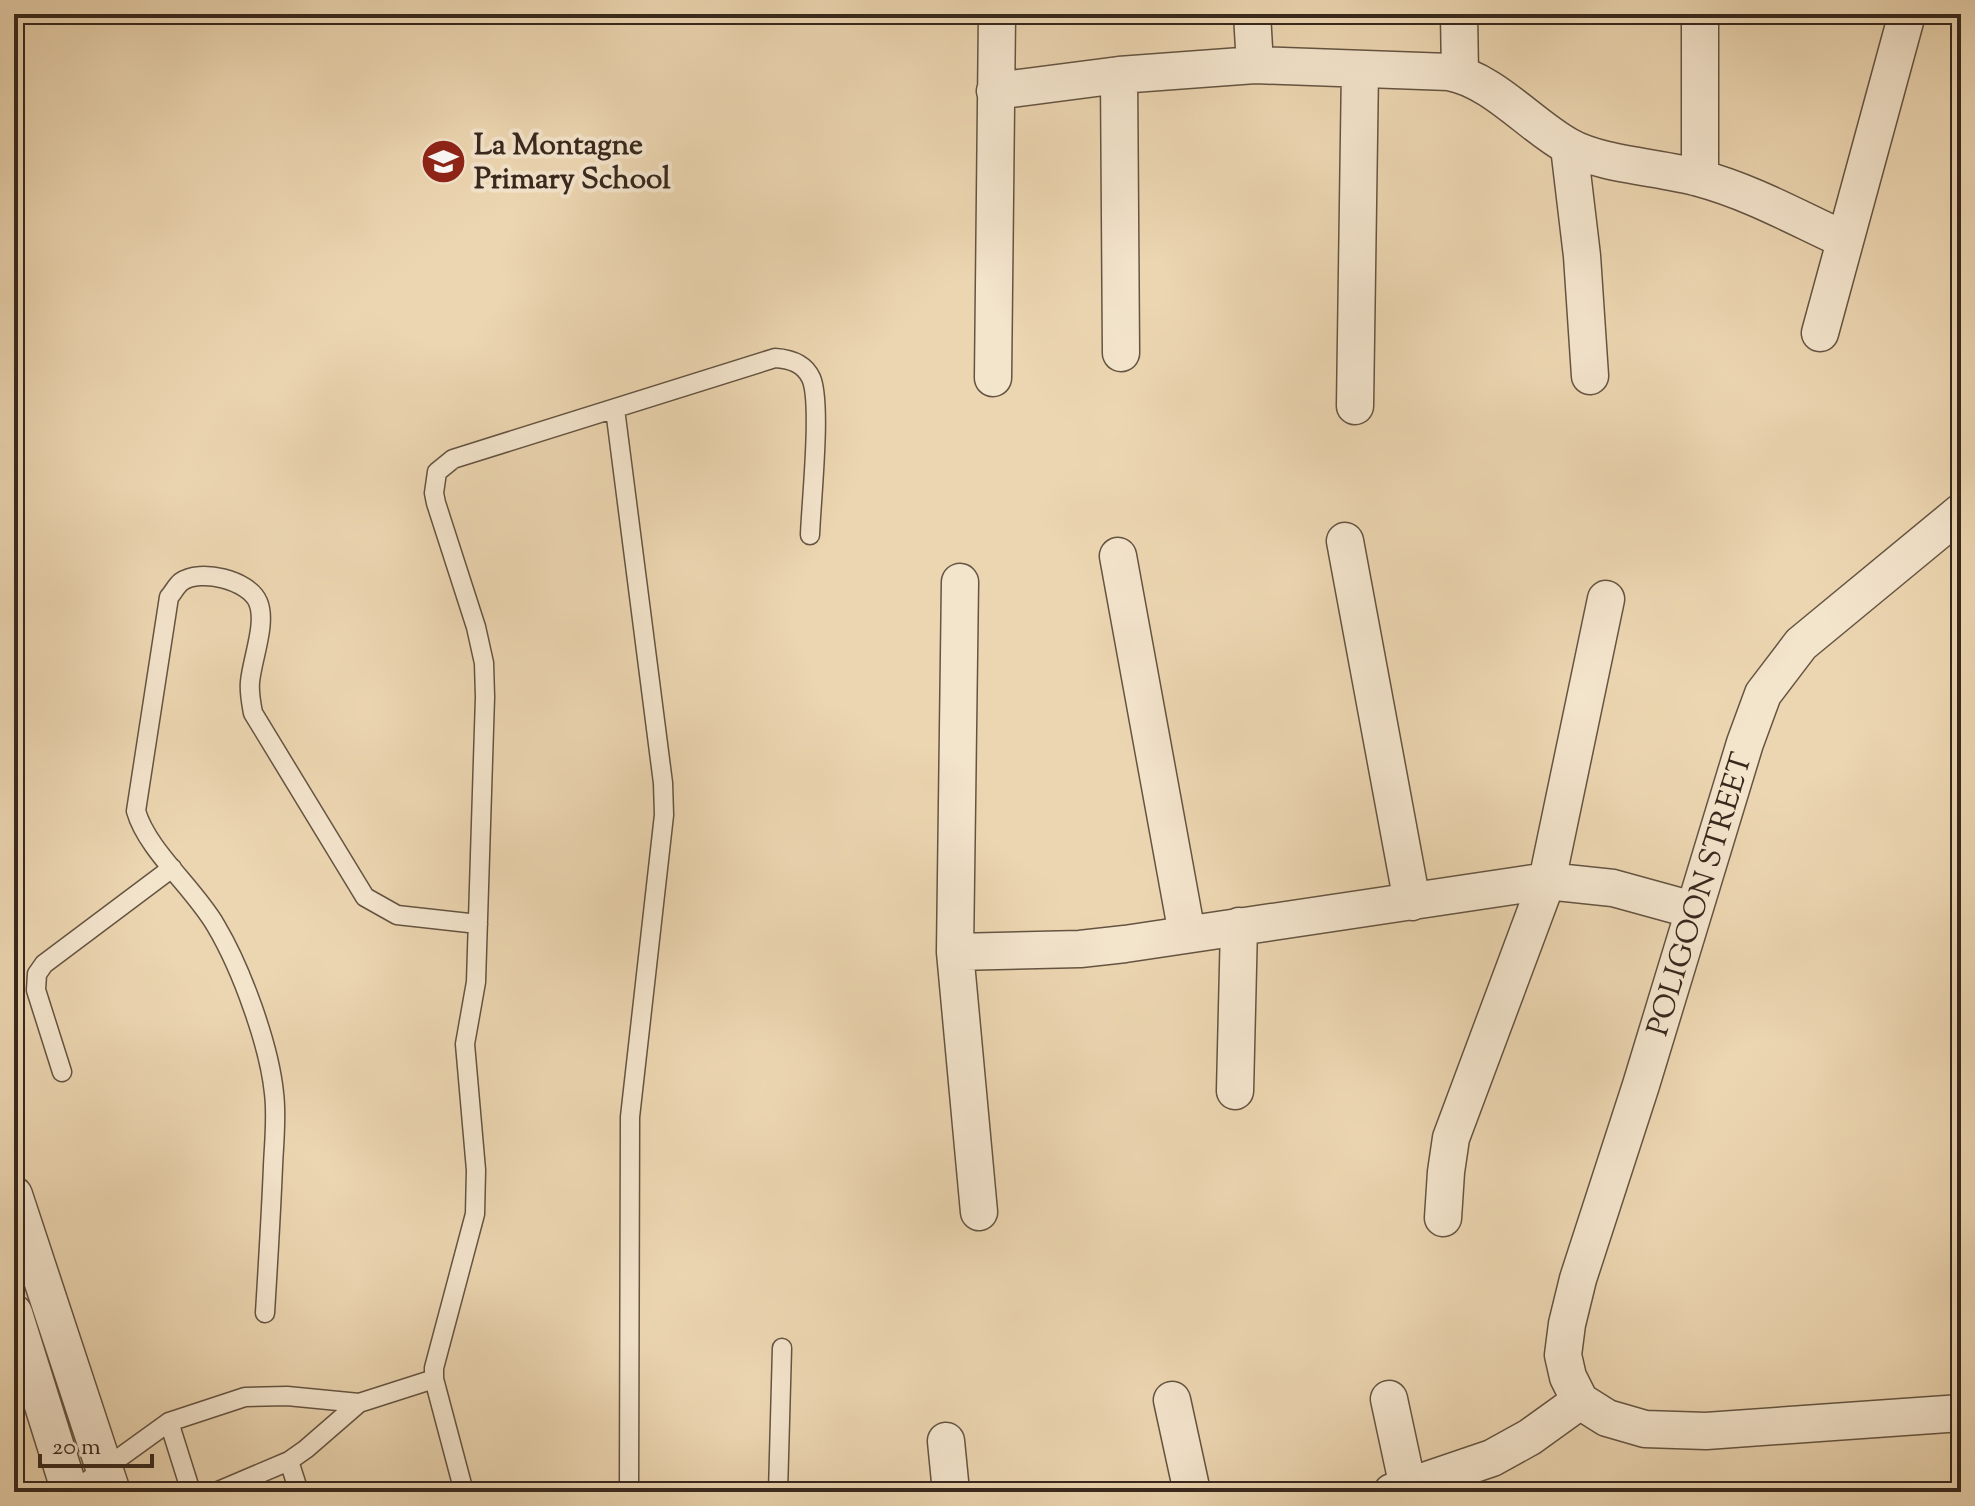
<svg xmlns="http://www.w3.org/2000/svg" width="1975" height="1506" font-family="'Sorts Mill Goudy',serif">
<rect width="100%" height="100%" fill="#ecd6b1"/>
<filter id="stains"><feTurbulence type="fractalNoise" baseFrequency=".0025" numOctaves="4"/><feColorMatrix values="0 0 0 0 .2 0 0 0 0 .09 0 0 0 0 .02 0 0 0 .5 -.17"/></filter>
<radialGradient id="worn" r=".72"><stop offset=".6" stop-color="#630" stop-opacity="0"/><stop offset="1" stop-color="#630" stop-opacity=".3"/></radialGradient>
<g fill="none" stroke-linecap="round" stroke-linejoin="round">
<defs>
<path id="service" d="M615,409L663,783L664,815L630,1117L629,1492
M62,1072L36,990L37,974L44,964L172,868
M265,1313C268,1264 271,1215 273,1166C274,1142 277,1117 274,1093C269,1044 241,968 216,926C195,889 147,850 136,811L169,597C173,593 176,586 181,582C200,568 249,580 258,602C267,623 252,659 250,682C249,693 251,702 253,713L365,897L397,915L478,924
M169,1422L191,1492
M289,1461L299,1492
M72,1492L169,1422L245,1397L287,1396L359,1403L434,1379
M216,1492L289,1461L306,1449L359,1403
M464,1492L434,1379V1368L475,1214L476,1170L465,1044L476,982L485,697L484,663L476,627L436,503L434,493L437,472L453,459L775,358C790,359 804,363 811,378C822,402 811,503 810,535
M778,1492L782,1348"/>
<path id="minor" d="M1252,14L1255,65
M1459,14L1460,74
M1700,14V178
M1119,75L1121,353
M995,91L1119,75L1255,65L1449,72C1493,80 1530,125 1568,146C1601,165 1661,167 1699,178C1751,192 1797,218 1845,240
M1569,147L1582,256L1590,376
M1820,333L1907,14
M993,378L997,14
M1355,406L1360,69
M1961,512L1801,644L1763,694L1745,743L1641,1085L1578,1279L1567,1324L1563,1355L1568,1377L1580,1401L1607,1418L1645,1429L1706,1431L1961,1413
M1345,541L1412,902
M1118,556L1187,934
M960,582L955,952L979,1212
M955,952L1080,949L1125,944L1547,881L1613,888L1693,910
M1235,1091L1239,926
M14,1195L112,1492
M1443,1218L1446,1172L1451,1138L1547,881L1606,599
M14,1313L70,1492
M1389,1399L1409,1492
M1172,1400L1192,1492
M946,1441L951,1492
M1392,1492L1492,1458L1530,1437L1580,1401"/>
</defs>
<!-- service casing -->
<use href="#service" stroke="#655442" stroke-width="21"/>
<!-- minor casing -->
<use href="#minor" stroke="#655442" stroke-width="39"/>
<!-- service -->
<use href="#service" stroke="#f3e4cc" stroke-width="18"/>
<!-- minor -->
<use href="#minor" stroke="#f3e4cc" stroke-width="36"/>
</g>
<!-- icons -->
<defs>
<symbol id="school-disc" viewBox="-11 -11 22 22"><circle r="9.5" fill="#8f2418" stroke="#f3e4cc"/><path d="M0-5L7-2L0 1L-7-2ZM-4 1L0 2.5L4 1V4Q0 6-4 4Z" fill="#fff"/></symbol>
</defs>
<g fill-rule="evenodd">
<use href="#school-disc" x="418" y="136" width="51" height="51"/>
</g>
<g text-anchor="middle" stroke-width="8" stroke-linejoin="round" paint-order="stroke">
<!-- poi labels -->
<g font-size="30" font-weight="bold" fill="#38281d" stroke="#f3e4cc" text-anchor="start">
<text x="474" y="154">La Montagne<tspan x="474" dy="34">Primary School</tspan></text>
</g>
<!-- street labels -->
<g font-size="30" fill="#38281d" stroke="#f3e4cc">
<text transform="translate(1699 894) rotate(-73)" y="10">POLIGOON STREET</text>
</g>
</g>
<!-- margin -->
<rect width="1975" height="1506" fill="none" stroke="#ecd6b1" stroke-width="48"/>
<rect x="16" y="16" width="1943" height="1474" fill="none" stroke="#38281d" stroke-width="4"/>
<rect x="24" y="24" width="1927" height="1458" fill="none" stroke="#38281d" stroke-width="2"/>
<!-- scale -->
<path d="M40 1454v12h112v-12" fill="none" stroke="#38281d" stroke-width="4"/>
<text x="52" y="1454" font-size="24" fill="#38281d" stroke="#f3e4cc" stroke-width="6" paint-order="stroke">20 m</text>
<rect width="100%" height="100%" filter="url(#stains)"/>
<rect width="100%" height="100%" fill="url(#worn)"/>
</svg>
